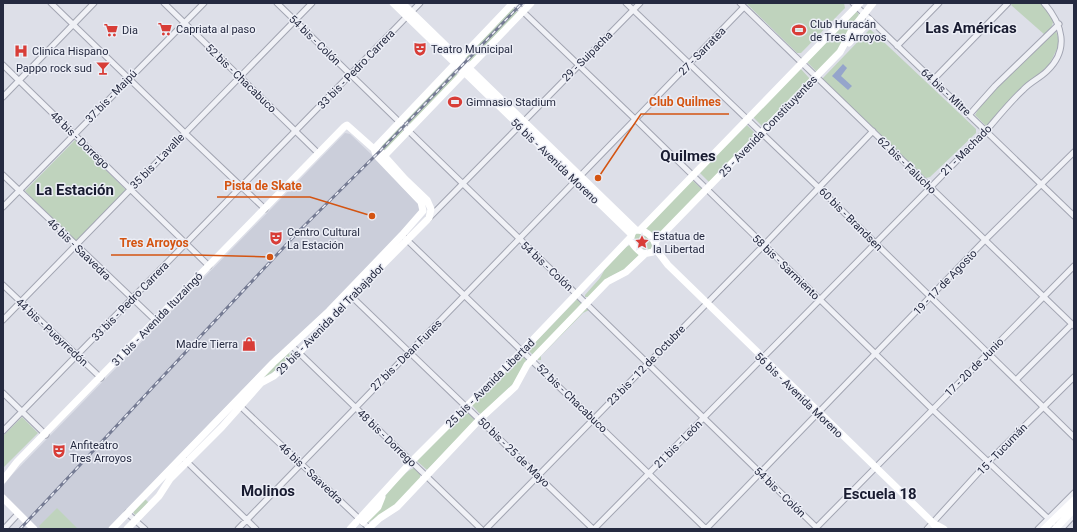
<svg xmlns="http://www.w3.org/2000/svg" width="1077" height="532" font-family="Roboto,sans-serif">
<rect width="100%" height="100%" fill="#dddfe8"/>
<!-- built -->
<path fill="#cbceda" d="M345,133L350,134L393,175L400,185L419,204L420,211L407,227L329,307L291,344L275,356L108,529H38L5,498L3,490L5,482Z"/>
<!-- green -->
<path fill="#bfd3bd" d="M746,3H844L845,8L801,53H797Z
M1013,3H1041C1053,17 1059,20 1045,35L1011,5Z
M513,8L518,13L471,62L466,57Z
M857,11L859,15L838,50L817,72L807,62Z
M870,29L976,129V133L930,177L926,178L822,79Z
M1056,31L1059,41L1057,49L1049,65L1016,94L987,127L975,115C992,84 1031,56 1056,31Z
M800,68L810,79L763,127L753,117Z
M454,71L459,76L411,125L406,120Z
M747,125L757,135L709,182L699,172Z
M399,127L404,132L385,150H383L381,144Z
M75,140L126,190L76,241L25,191Z
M692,180L703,190L656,238L645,228Z
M640,232C646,236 653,240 652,249L647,251L640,247L633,240V234Z
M630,245L639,255L625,269L609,277L589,297H585V295L600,278L605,269L626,247Z
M577,299L582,304L533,355L528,350Z
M586,308L589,310L583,313L541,356V360H538V359Z
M290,352L293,355L277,370L263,378L266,373Z
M525,356L526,362L514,383L481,414L479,413L472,405L520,357Z
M466,411L475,420L427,470L417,461Z
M22,417L38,433L3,468V436Z
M415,468L420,474V479L392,508L367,523V521C374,511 404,468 415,468Z
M145,499L149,503L135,515L133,512Z
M57,508L78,529H41L39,526Z"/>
<!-- water -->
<path fill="#95a5cb" d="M843,64L847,68L841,76L852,86L848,90L832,76Z"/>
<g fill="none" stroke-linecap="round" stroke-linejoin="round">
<defs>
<path id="street" d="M51,3L185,133L265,209
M164,3L318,153
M277,3L818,529
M514,3L636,120L932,409L1053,523
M626,3L819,188L1074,437
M740,3L1074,326
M853,3L1074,216
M897,46L939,3
M3,65L209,266
M933,80L1008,3
M3,97L94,3
M970,114L995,86L1059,24
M3,175L156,321
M3,207L204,3
M429,218L640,3
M405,238L706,529
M3,285L101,378
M349,294L593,529
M3,320L312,3
M292,346L481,529
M1016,380L1072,324
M3,393L46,435
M239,405L370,529
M3,431L420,3
M185,460L256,529
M127,513L145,529
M4,529L18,514
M238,529L744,7
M486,529L764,245L873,131
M594,529L986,131C998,117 1010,102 1023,90C1030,82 1040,78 1047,71C1070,49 1062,24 1044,3
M706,529L984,241L1074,152
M815,529L1074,266
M927,529L988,462L1074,377
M1038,529L1074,493
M1061,529L1074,515"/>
</defs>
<!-- street casing -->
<use href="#street" stroke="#a2a5b2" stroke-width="7"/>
<!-- street -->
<use href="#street" stroke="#f0f1f6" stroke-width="5"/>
<!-- secondary -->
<path stroke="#fff" stroke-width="7" d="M393,3L631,234
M402,3L636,230
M849,43L870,20
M374,149L513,3
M383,159L387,153L531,3
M635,230C645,229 653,236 656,246L653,252L643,254C635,248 625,239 635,230Z
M640,230L860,3
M655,242L840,52L853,28L873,3
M655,248L668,265L933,523L936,529
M3,480L17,462L344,127L347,125L374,149L380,151L405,179L427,200L431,209L429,218L336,312L299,353L274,376L261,383L222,427L170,479L159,496L127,529
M3,498L34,529
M363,522L378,507L382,497
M933,523L944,529
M112,529L273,363L329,311L402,235L423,211L421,202L376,155L374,149
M350,529L411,462L523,350L630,238
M368,529L380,518L397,507L480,419L515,387L527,365L607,282L626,272L645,254
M1044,529L1074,500
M1055,529L1074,509"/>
<defs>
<path id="rail" d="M20,529L300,230L380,151L522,3"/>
</defs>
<!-- rail casing -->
<use href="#rail" stroke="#757b93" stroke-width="3"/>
<!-- rail -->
<use href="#rail" stroke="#eceef6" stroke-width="1.5" stroke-dasharray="4.5" stroke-linecap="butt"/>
</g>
<!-- icons -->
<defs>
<symbol id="supermarket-bare" viewBox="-9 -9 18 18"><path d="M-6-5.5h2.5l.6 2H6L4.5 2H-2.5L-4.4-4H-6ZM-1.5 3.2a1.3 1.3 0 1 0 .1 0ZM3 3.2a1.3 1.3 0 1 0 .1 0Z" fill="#d83d37" stroke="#eceef6" stroke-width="2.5" paint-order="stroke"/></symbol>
<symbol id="stadium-bare" viewBox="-9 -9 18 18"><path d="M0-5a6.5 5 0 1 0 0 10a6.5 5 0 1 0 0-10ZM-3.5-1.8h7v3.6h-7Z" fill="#d83d37" stroke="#eceef6" stroke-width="2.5" paint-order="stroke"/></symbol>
<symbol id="theatre-bare" viewBox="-9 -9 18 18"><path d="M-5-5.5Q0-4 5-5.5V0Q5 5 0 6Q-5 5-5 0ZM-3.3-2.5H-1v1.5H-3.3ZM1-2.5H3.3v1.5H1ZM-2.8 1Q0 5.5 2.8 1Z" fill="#d83d37" stroke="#eceef6" stroke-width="2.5" paint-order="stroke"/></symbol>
<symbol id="hospital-bare" viewBox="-9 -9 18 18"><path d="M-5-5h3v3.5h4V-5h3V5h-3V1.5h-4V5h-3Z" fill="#d83d37" stroke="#eceef6" stroke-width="2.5" paint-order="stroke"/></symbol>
<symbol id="bar-bare" viewBox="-9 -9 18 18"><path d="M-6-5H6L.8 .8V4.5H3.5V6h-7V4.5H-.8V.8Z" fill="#d83d37" stroke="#eceef6" stroke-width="2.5" paint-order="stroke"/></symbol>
<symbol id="sight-bare" viewBox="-9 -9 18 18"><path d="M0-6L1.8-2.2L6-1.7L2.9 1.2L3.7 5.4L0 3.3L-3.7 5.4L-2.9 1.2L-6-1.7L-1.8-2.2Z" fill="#d83d37" stroke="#eceef6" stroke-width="2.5" paint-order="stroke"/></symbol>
<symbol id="shop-bare" viewBox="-9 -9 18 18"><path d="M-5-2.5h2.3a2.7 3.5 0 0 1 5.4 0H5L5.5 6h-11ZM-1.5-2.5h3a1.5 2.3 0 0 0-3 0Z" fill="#d83d37" stroke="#eceef6" stroke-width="2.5" paint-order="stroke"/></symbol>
</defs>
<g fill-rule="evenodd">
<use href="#supermarket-bare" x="155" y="19" width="20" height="20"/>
<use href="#supermarket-bare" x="101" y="20" width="20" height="20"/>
<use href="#stadium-bare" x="789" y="20" width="20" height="20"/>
<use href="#theatre-bare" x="410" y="39" width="20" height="20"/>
<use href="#hospital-bare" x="11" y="41" width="20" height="20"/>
<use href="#bar-bare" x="93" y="58" width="20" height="20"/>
<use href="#stadium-bare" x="445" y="92" width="20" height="20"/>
<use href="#theatre-bare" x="266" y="228" width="20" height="20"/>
<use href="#sight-bare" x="632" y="232" width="20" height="20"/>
<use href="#shop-bare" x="239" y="334" width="20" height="20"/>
<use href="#theatre-bare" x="49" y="441" width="20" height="20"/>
</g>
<g text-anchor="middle" stroke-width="3" stroke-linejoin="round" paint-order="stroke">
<!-- poi labels -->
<g font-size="11" fill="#252a40" stroke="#eceef6" text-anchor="start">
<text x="810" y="28">Club Huracán<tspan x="810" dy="13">de Tres Arroyos</tspan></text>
<text x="176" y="33">Capriata al paso</text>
<text x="122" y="34">Dia</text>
<text x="431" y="53">Teatro Municipal</text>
<text x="32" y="55">Clinica Hispano</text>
<text x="92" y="72" text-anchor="end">Pappo rock sud</text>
<text x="466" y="106">Gimnasio Stadium</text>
<text x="287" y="236">Centro Cultural<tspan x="287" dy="13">La Estación</tspan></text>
<text x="653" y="240">Estatua de<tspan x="653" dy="13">la Libertad</tspan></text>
<text x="238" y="348" text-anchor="end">Madre Tierra</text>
<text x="70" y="449">Anfiteatro<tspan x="70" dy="13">Tres Arroyos</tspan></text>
</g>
<!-- street labels -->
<g font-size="11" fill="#252a40" stroke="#eceef6">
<text transform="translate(315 40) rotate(44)" y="4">54 bis - Colón</text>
<text transform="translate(702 51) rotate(-46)" y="4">27 - Sarratea</text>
<text transform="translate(587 56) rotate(-45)" y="4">29 - Suipacha</text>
<text transform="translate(356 69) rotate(-46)" y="4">33 bis - Pedro Carrera</text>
<text transform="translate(241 78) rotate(44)" y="4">52 bis - Chacabuco</text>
<text transform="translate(946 92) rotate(43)" y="4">64 bis - Mitre</text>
<text transform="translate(111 96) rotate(-46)" y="4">37 bis - Maipú</text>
<text transform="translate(768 126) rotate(-46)" y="4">25 - Avenida Constituyentes</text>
<text transform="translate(80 140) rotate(44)" y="4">48 bis - Dorrego</text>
<text transform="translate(966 150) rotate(-45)" y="4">21 - Machado</text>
<text transform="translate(157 161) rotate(-46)" y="4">35 bis - Lavalle</text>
<text transform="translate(555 161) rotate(44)" y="4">56 bis - Avenida Moreno</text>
<text transform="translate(907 165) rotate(44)" y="4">62 bis - Falucho</text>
<text transform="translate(851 219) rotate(45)" y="4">60 bis - Brandsen</text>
<text transform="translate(79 249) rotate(44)" y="4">46 bis - Saavedra</text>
<text transform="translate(547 266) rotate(43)" y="4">54 bis - Colón</text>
<text transform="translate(786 267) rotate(44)" y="4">58 bis - Sarmiento</text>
<text transform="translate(945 282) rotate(-46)" y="4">19 - 17 de Agosto</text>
<text transform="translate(130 301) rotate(-46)" y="4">33 bis - Pedro Carrera</text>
<text transform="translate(157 319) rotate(-46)" y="4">31 bis - Avenida Ituzaingó</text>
<text transform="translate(330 319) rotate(-46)" y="4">29 bis - Avenida del Trabajador</text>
<text transform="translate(52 332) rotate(43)" y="4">44 bis - Pueyrredón</text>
<text transform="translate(406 355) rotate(-45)" y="4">27 bis - Dean Funes</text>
<text transform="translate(646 365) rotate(-46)" y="4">23 bis - 12 de Octubre</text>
<text transform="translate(974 367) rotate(-45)" y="4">17 - 20 de Junio</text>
<text transform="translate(490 383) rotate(-45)" y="4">25 bis - Avenida Libertad</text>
<text transform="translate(799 395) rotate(44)" y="4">56 bis - Avenida Moreno</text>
<text transform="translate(572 398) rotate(44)" y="4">52 bis - Chacabuco</text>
<text transform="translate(387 438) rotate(44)" y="4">48 bis - Dorrego</text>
<text transform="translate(678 444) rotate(-45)" y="4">21 bis - León</text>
<text transform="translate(1002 449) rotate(-46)" y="4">15 - Tucumán</text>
<text transform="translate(514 452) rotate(44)" y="4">50 bis - 25 de Mayo</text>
<text transform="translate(311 473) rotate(43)" y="4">46 bis - Saavedra</text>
<text transform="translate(780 492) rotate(44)" y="4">54 bis - Colón</text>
</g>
<!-- district labels -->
<g font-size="15" font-weight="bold" fill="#181b30" stroke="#eceef6">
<text x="971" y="33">Las Américas</text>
<text x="688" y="161">Quilmes</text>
<text x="75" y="195">La Estación</text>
<text x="268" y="496">Molinos</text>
<text x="880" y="499">Escuela 18</text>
</g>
</g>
<!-- callouts -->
<path fill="none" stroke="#d45411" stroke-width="1.5" d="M598 178L641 114H729M372 216L310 197H217M270 257L196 255H111"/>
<g fill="#d45411" stroke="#eceef6" stroke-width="1.5">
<circle cx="598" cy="178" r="4"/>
<circle cx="372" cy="216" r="4"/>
<circle cx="270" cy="257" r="4"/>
</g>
<g font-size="12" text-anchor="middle" font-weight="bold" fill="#d45411" stroke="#eceef6" stroke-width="3" stroke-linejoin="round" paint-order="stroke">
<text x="685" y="106">Club Quilmes</text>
<text x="263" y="190">Pista de Skate</text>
<text x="154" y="247">Tres Arroyos</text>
</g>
<!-- border -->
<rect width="1077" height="532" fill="none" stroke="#252a40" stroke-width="8"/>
</svg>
